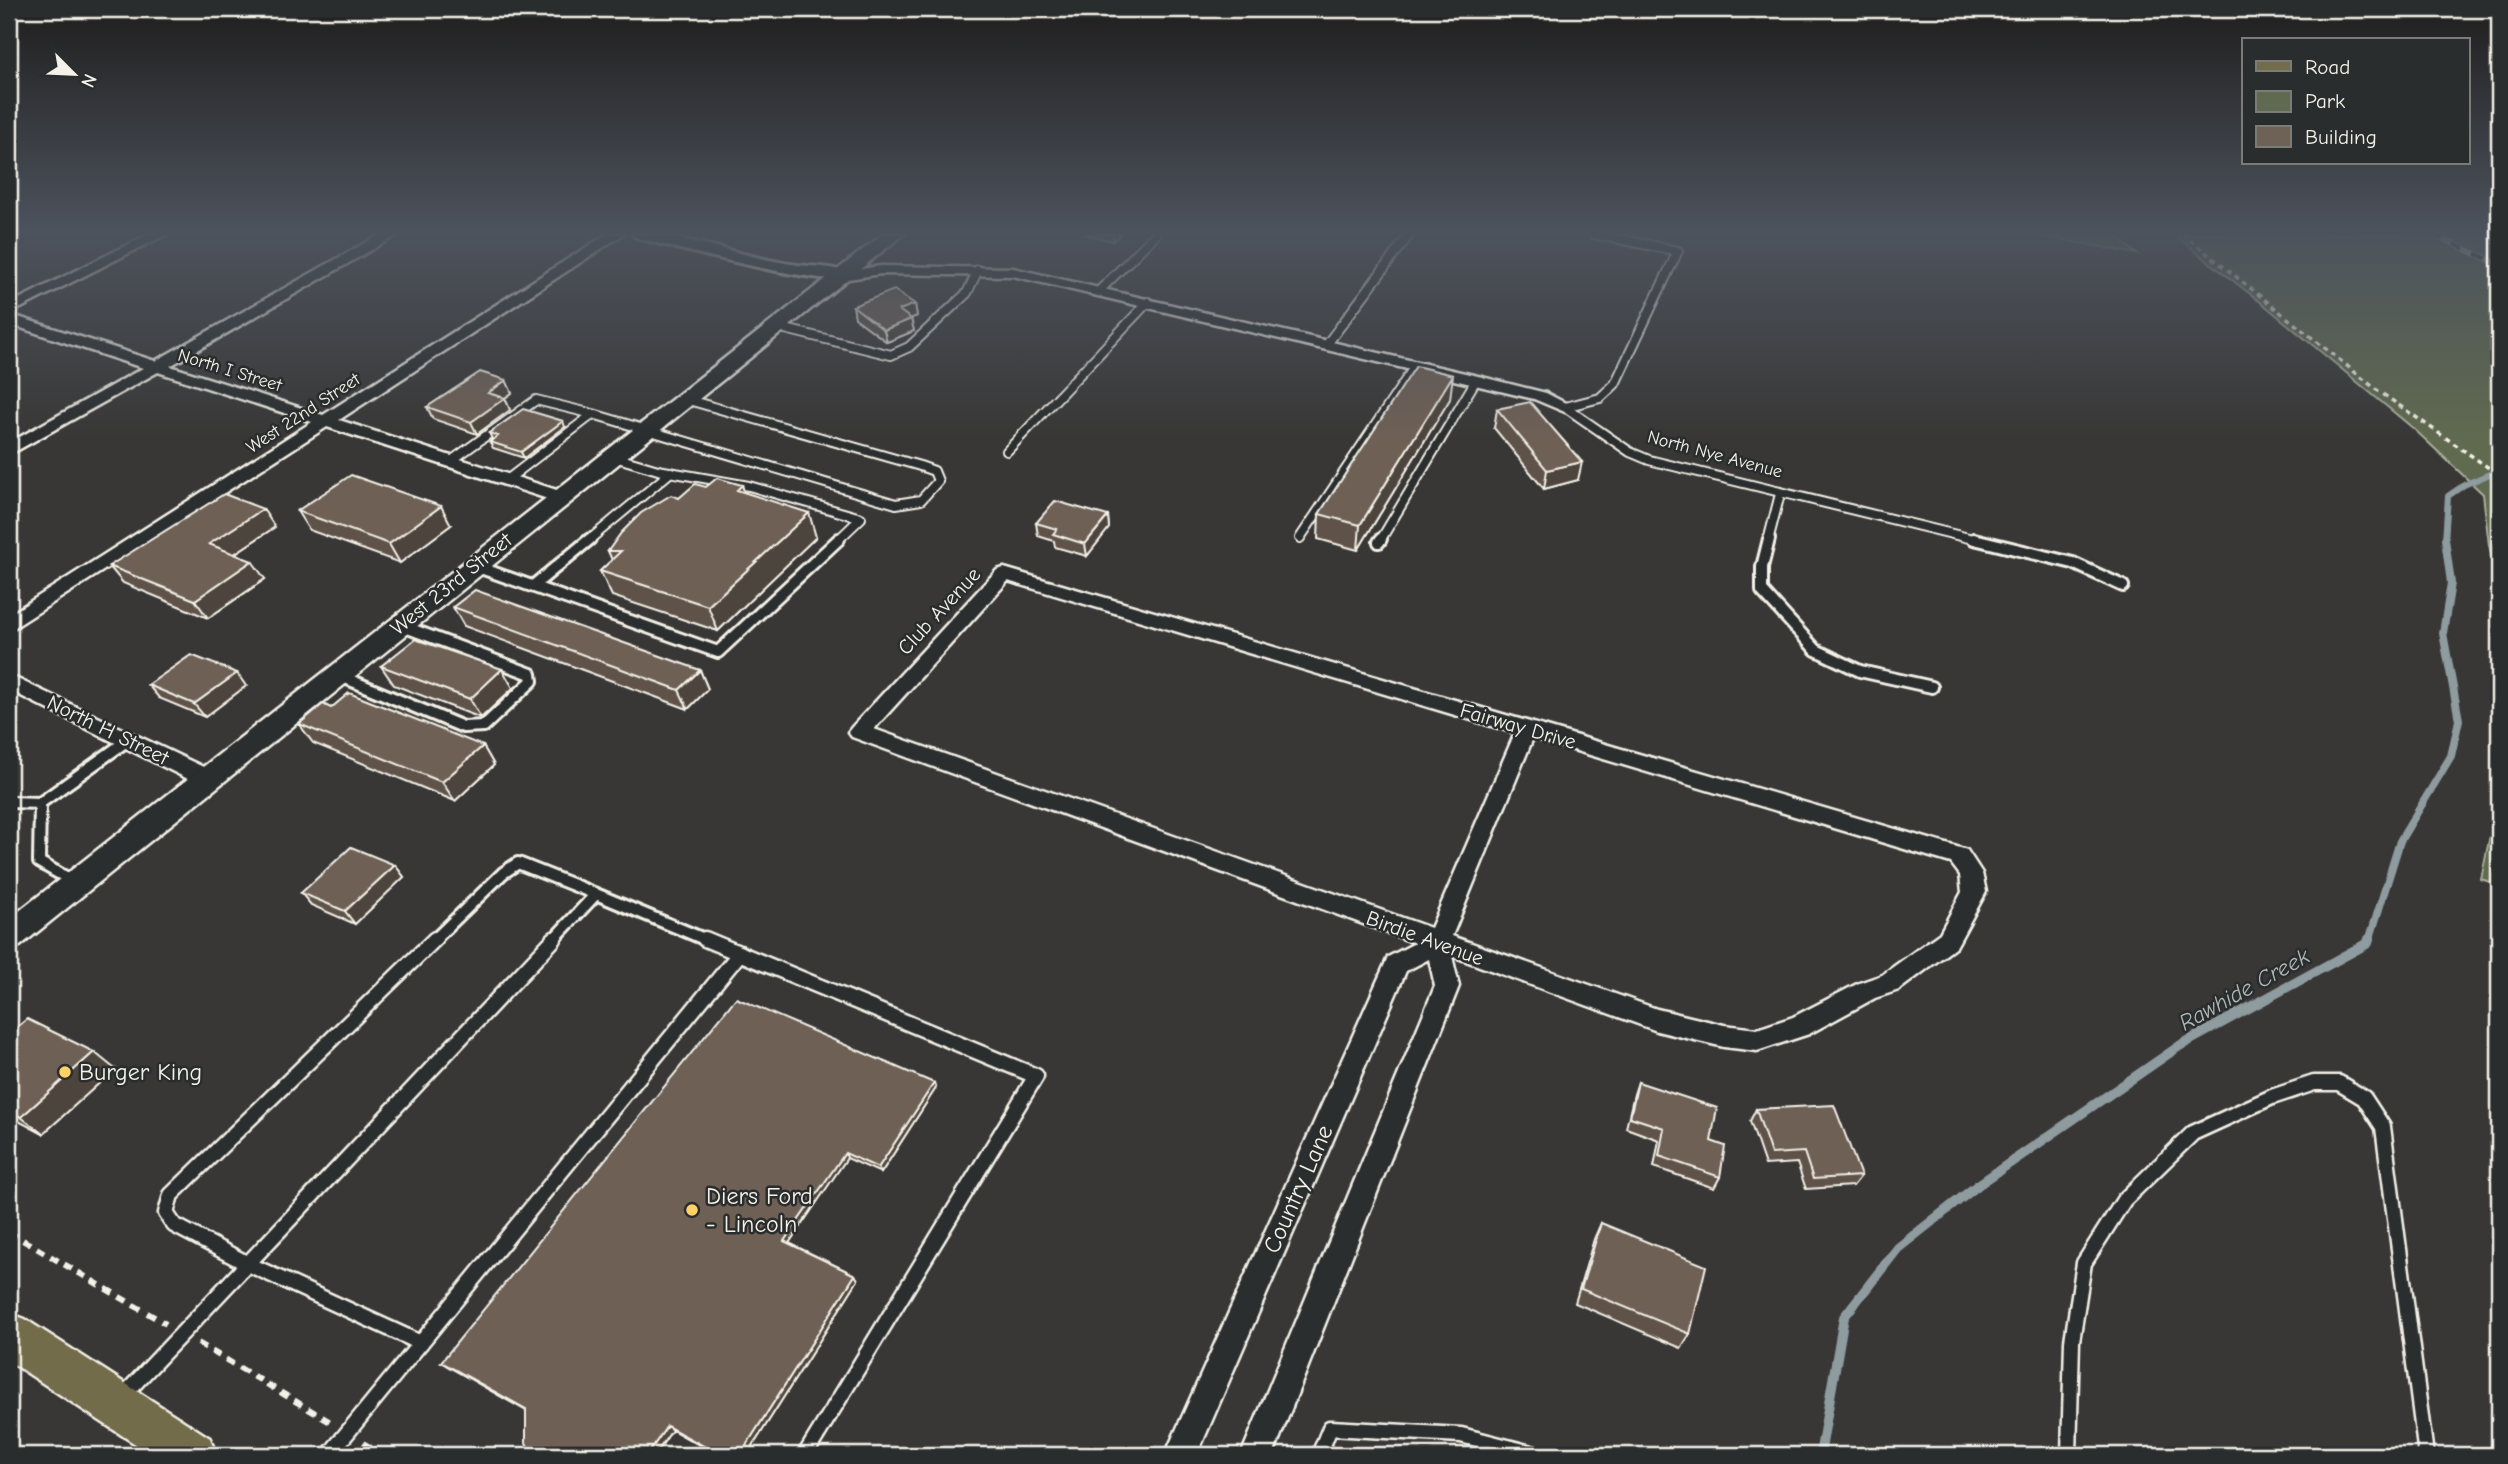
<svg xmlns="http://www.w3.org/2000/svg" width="2508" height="1464" font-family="'Comic Neue',sans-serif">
<rect width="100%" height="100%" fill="#383736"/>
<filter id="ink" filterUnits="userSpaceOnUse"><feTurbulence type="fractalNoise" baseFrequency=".0143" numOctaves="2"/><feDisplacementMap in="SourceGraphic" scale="14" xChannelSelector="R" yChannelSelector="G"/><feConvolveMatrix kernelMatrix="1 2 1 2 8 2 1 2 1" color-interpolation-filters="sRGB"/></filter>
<g filter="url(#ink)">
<!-- green -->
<path fill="#606a50" stroke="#aaae9c" stroke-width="2" d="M2033,234H2114L2137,254Z
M2173,234H2499V585L2489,545L2483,494L2414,429L2263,304Z
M2499,792V885L2481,879Z"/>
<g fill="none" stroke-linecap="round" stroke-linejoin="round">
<!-- stream-far2 -->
<path stroke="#8e9b9f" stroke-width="6" d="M2445,541L2448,496L2464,485L2499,470"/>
<!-- stream-far1 -->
<path stroke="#8e9b9f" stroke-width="8" d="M2369,941L2400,841L2451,756L2459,720L2443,633L2451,583L2445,539"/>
<!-- stream -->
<path stroke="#8e9b9f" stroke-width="10" d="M1820,1455L1844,1317L1898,1248L1978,1185L2181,1045L2368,943L2369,939"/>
<defs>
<path id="service-far2" d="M1099,291L1156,234
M777,327L891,355L909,347L967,293L978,270
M1327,344L1410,234
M1565,407L1630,452L1649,460L1981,541
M1565,407L1600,398L1615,384L1678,251L1594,234
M1007,451L1148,302
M611,456L658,470L749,486L861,518L837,541
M451,461L536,400L593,414
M507,480L593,414L896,504L921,500L938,481L934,471L920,466L685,399
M1300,538L1415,366
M588,541L671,472
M1380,541L1476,380
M1768,541L1780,494"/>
<path id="service-far1" d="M1769,539L1762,567V591L1816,650L1860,671L1932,687
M1974,539L2073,563L2123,586
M1379,542L1381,539
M475,566L718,652L839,539
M533,586L590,539
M338,675L463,727L484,726L532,681L531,674L400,625
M9,802L40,803
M74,882L39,862L40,803L128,740
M433,941L503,873L518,863L596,894
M552,941L596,894L709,941"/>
<path id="service" d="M705,939L1036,1076L805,1455
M421,1343L248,1264L174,1225L166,1213L171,1195L435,939
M123,1396L554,939
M329,1455L740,953
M1319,1455L1330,1428L1461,1435L1539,1455
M2069,1455L2072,1341L2084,1263L2124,1200L2193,1133L2272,1097L2314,1083H2339L2364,1098L2383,1127L2426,1455"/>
<path id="minor" d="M149,234H167L9,314L155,361L381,234H399L170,366L323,415L607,234H624L339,420L566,493L569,497L560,502L554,501L327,427L9,631V615L312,422L158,372L9,455V443L143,368L9,324V304Z
M881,266L1013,268L1482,377L1546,393L1573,407L1565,412L1534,399L1475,385L1013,276L881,274L842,280L835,276L842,272Z
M1004,568L1967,850L1982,873L1986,892L1956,947L1899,990L1875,998L1809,1034L1757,1051L1724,1047L1657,1031L1452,956L1459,986L1273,1455H1241L1435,986L1429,959L1406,971L1197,1455H1165L1385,964L1388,957L1415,943L852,737L848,732L852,727L997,570ZM1008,581L1515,733L1431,928L874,729ZM1533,738L1951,863L1960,875L1962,892L1940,933L1882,975L1859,983L1793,1017L1757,1029L1724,1025L1657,1009L1452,936Z
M9,675L216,773L219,779L216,785H200L9,690Z"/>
<path id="tertiary" d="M633,234C690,234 742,258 798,265C813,267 841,266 850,276C837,291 664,245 635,237Z"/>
<path id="secondary" d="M883,234H904L20,946L9,950V919Z"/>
<path id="primary" d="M9,1313L25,1319L210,1438L216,1455H152L9,1361Z"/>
</defs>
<!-- service-far2 casing -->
<use href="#service-far2" stroke="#f4f1e8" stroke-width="12"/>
<!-- service-far1 casing -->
<use href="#service-far1" stroke="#f4f1e8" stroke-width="16"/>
<!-- service casing -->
<use href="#service" stroke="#f4f1e8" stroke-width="19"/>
<!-- minor casing -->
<use href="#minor" stroke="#f4f1e8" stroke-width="5"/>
<!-- tertiary casing -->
<use href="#tertiary" stroke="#f4f1e8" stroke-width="6"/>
<!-- secondary casing -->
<use href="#secondary" stroke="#f4f1e8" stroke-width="5"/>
<!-- primary casing -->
<use href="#primary" stroke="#f4f1e8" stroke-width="5"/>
<!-- path-far1 -->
<path stroke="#f4f1e8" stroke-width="3.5" stroke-dasharray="5 4.5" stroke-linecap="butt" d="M2183,234L2377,390L2499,475"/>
<!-- path -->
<path stroke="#f4f1e8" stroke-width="6" stroke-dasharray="9 7" stroke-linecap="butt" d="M9,1232L166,1324
M198,1343L332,1423
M363,1443L383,1455"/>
<!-- service-far2 -->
<use href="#service-far2" stroke="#2a2d2e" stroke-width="8"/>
<!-- service-far1 -->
<use href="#service-far1" stroke="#2a2d2e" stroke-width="10"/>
<!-- service -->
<use href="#service" stroke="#2a2d2e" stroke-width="14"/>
<!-- minor -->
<use href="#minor" fill="#2a2d2e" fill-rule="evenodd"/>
<!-- tertiary -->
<use href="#tertiary" fill="#2a2d2e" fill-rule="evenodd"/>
<!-- secondary -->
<use href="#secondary" fill="#2a2d2e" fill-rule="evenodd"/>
<!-- primary -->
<use href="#primary" fill="#726c4b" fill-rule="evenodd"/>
<defs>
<path id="rail" d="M2432,234L2499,264"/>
</defs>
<!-- rail casing -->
<use href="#rail" stroke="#f4f1e8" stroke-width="6"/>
<!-- rail -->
<use href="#rail" stroke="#2a2d2e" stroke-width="4.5" stroke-dasharray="12" stroke-linecap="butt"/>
</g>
<!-- wall -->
<path fill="#5f5349" stroke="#f4f1e8" stroke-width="2" d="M1082,234H1121L1113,241Z
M915,304L917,316L911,318L914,331L887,342L855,318L853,306Z
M512,393L505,398L510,410L477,434L433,419L427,407Z
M1450,399L1358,550L1318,539L1319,514Z
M1497,409L1578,480L1544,489L1494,428Z
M565,427L524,458L493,448L490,442L492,439L489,433Z
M742,485L744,492L816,537L718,631L612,596L600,571L612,560L608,551L679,498L706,487Z
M297,511L451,525L400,563L309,530Z
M1108,516L1109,528L1087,556L1055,547L1054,541L1038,536L1036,523Z
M275,527L234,554L265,579L208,618L123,583L109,566Z
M453,607L700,670L708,689L688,709L464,626Z
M381,666L513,688L481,718L394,685Z
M148,685L246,686L205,717L159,698Z
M331,708L483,746L494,765L455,801L313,743L299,724Z
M395,865L404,877L355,924L311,905L301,893Z
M9,1034L115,1069L43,1134L9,1116Z
M1638,1082L1711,1141L1720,1177L1714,1188L1654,1167L1659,1140L1626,1128L1634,1094Z
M936,1088L881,1173L847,1158L789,1243L855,1275L858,1280L747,1455H717L672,1430L655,1455H531L526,1411L447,1366L441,1362Z
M1756,1109L1861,1176L1853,1186L1806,1189L1797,1163L1765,1165L1750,1121Z
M1601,1223L1690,1334L1681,1348L1575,1303L1594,1239Z"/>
<!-- shaded-wall -->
<path fill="#4d443c" stroke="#f4f1e8" stroke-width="2" d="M1113,234H1121L1113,241Z
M915,304L917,316L902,322L899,310Z
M911,319L914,331L887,342L884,330Z
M1453,375L1450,399L1358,550L1360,525Z
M506,380L512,393L494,405L488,393Z
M505,398L510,410L477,434L471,422Z
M563,421L565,427L524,458L521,452Z
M1582,462L1578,480L1544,489L1547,470Z
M742,485L750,510L737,490Z
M441,506L451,525L400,563L389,544Z
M263,509L275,527L222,562L209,544Z
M809,513L816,537L718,631L708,606Z
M1108,516L1109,528L1087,556L1085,544Z
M252,561L265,579L208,618L195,600Z
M502,669L513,688L481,718L470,699Z
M700,670L708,689L688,709L679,690Z
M237,673L246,686L205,717L194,704Z
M483,746L494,765L455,801L442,782Z
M395,865L404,877L355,924L345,911Z
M94,1052L115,1069L43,1134L21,1117Z
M934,1083L936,1088L881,1173L878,1168Z
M845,1153L847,1158L787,1246L784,1241Z
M855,1275L858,1280L747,1455H740Z
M667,1426L672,1430L655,1455H647Z"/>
<!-- building -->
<path fill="#6e6155" stroke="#f4f1e8" stroke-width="2" d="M894,290L915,304L899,310L911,319L884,330L853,306Z
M1416,366L1453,375L1360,525L1319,514Z
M480,372L506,380L488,393L505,398L471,422L427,407Z
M1530,402L1582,462L1547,470L1497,409Z
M523,409L563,421L521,452L490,442L498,436L489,433Z
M351,475L441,506L389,544L297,511Z
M717,478L742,485L737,490L809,513L708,606L600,571L621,551H608L621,533L641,513L671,495L679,498L695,484L706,487Z
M224,494L263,509L209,544L252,561L195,600L109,566Z
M1055,501L1108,516L1085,544L1053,534L1057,529L1036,523Z
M475,590L700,670L679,690L453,607Z
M415,639L502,669L470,699L381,666Z
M191,655L237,673L194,704L148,685Z
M349,693L483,746L442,782L299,724L323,704L331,708Z
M351,847L395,865L345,911L301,893Z
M736,998L934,1083L878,1168L845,1153L784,1241L855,1275L740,1455H720L667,1426L647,1455H531L526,1442V1409L441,1362Z
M27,1019L94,1052L21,1117L9,1111V1034Z
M1638,1082L1717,1108L1711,1141L1725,1146L1720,1177L1659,1156L1664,1128L1630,1117Z
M1834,1105L1861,1176L1813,1179L1804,1152L1771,1154L1756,1109Z
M1601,1223L1706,1266L1690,1334L1581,1289Z"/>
</g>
<!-- sky -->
<linearGradient id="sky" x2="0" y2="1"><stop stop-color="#1f1e1e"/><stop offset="0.53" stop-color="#4d535d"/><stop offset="1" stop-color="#4d535d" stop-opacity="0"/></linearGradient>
<rect width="2508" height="439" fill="url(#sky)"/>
<!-- markers -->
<g fill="#ffd166" stroke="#2a2d2e" stroke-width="2.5">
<circle cx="65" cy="1072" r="7"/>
<circle cx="692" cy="1210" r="7"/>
</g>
<g text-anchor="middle" stroke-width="5" stroke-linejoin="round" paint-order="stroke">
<!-- far-street labels -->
<g font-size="18" fill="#f4f1e8" stroke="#2a2d2e">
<text transform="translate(230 370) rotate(17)" y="6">North I Street</text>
<text transform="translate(303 413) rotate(-33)" y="6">West 22nd Street</text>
<text transform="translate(1715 454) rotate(15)" y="6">North Nye Avenue</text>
</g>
<!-- street labels -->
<g font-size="21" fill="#f4f1e8" stroke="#2a2d2e">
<text transform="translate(451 584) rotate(-39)" y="7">West 23rd Street</text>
<text transform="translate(939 611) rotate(-47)" y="7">Club Avenue</text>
<text transform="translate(1518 726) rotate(16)" y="7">Fairway Drive</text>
<text transform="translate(108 730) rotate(26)" y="7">North H Street</text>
<text transform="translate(1425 938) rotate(20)" y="7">Birdie Avenue</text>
</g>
<!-- water labels -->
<g font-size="23" font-style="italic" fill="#b0b8b7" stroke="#2a2d2e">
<text transform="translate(2244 989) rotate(-29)" y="8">Rawhide Creek</text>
</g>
<!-- near-poi labels -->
<g font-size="24" fill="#f4f1e8" stroke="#2a2d2e" text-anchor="start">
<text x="79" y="1080">Burger King</text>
<text x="706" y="1204">Diers Ford<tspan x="706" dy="28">- Lincoln</tspan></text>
</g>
<!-- near-street labels -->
<g font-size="24" fill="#f4f1e8" stroke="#2a2d2e">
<text transform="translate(1298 1189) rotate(-66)" y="8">Country Lane</text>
</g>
</g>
<!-- margin -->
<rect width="2508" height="1464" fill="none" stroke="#2a2d2e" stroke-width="35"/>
<rect x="18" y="18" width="2473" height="1429" fill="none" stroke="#f4f1e8" stroke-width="2.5" filter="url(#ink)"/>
<!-- legend -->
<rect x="2242" y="38" width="228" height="126" fill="#2a2d2e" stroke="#7b7b78" stroke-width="2"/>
<rect x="2256" y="61" width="35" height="10" fill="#726c4b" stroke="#7b7b78" stroke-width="2"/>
<text x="2305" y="74" font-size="21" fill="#f4f1e8">Road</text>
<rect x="2256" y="91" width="35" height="21" fill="#606a50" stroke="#7b7b78" stroke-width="2"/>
<text x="2305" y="108" font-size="21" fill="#f4f1e8">Park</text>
<rect x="2256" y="126" width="35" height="21" fill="#6e6155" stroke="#7b7b78" stroke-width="2"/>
<text x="2305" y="144" font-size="21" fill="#f4f1e8">Building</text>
<!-- north arrow -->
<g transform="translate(74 74) rotate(114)" stroke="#2a2d2e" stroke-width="5" paint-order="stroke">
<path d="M0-5L12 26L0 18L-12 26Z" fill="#f4f1e8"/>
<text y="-10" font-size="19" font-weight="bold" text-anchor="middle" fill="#f4f1e8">N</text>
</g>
</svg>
